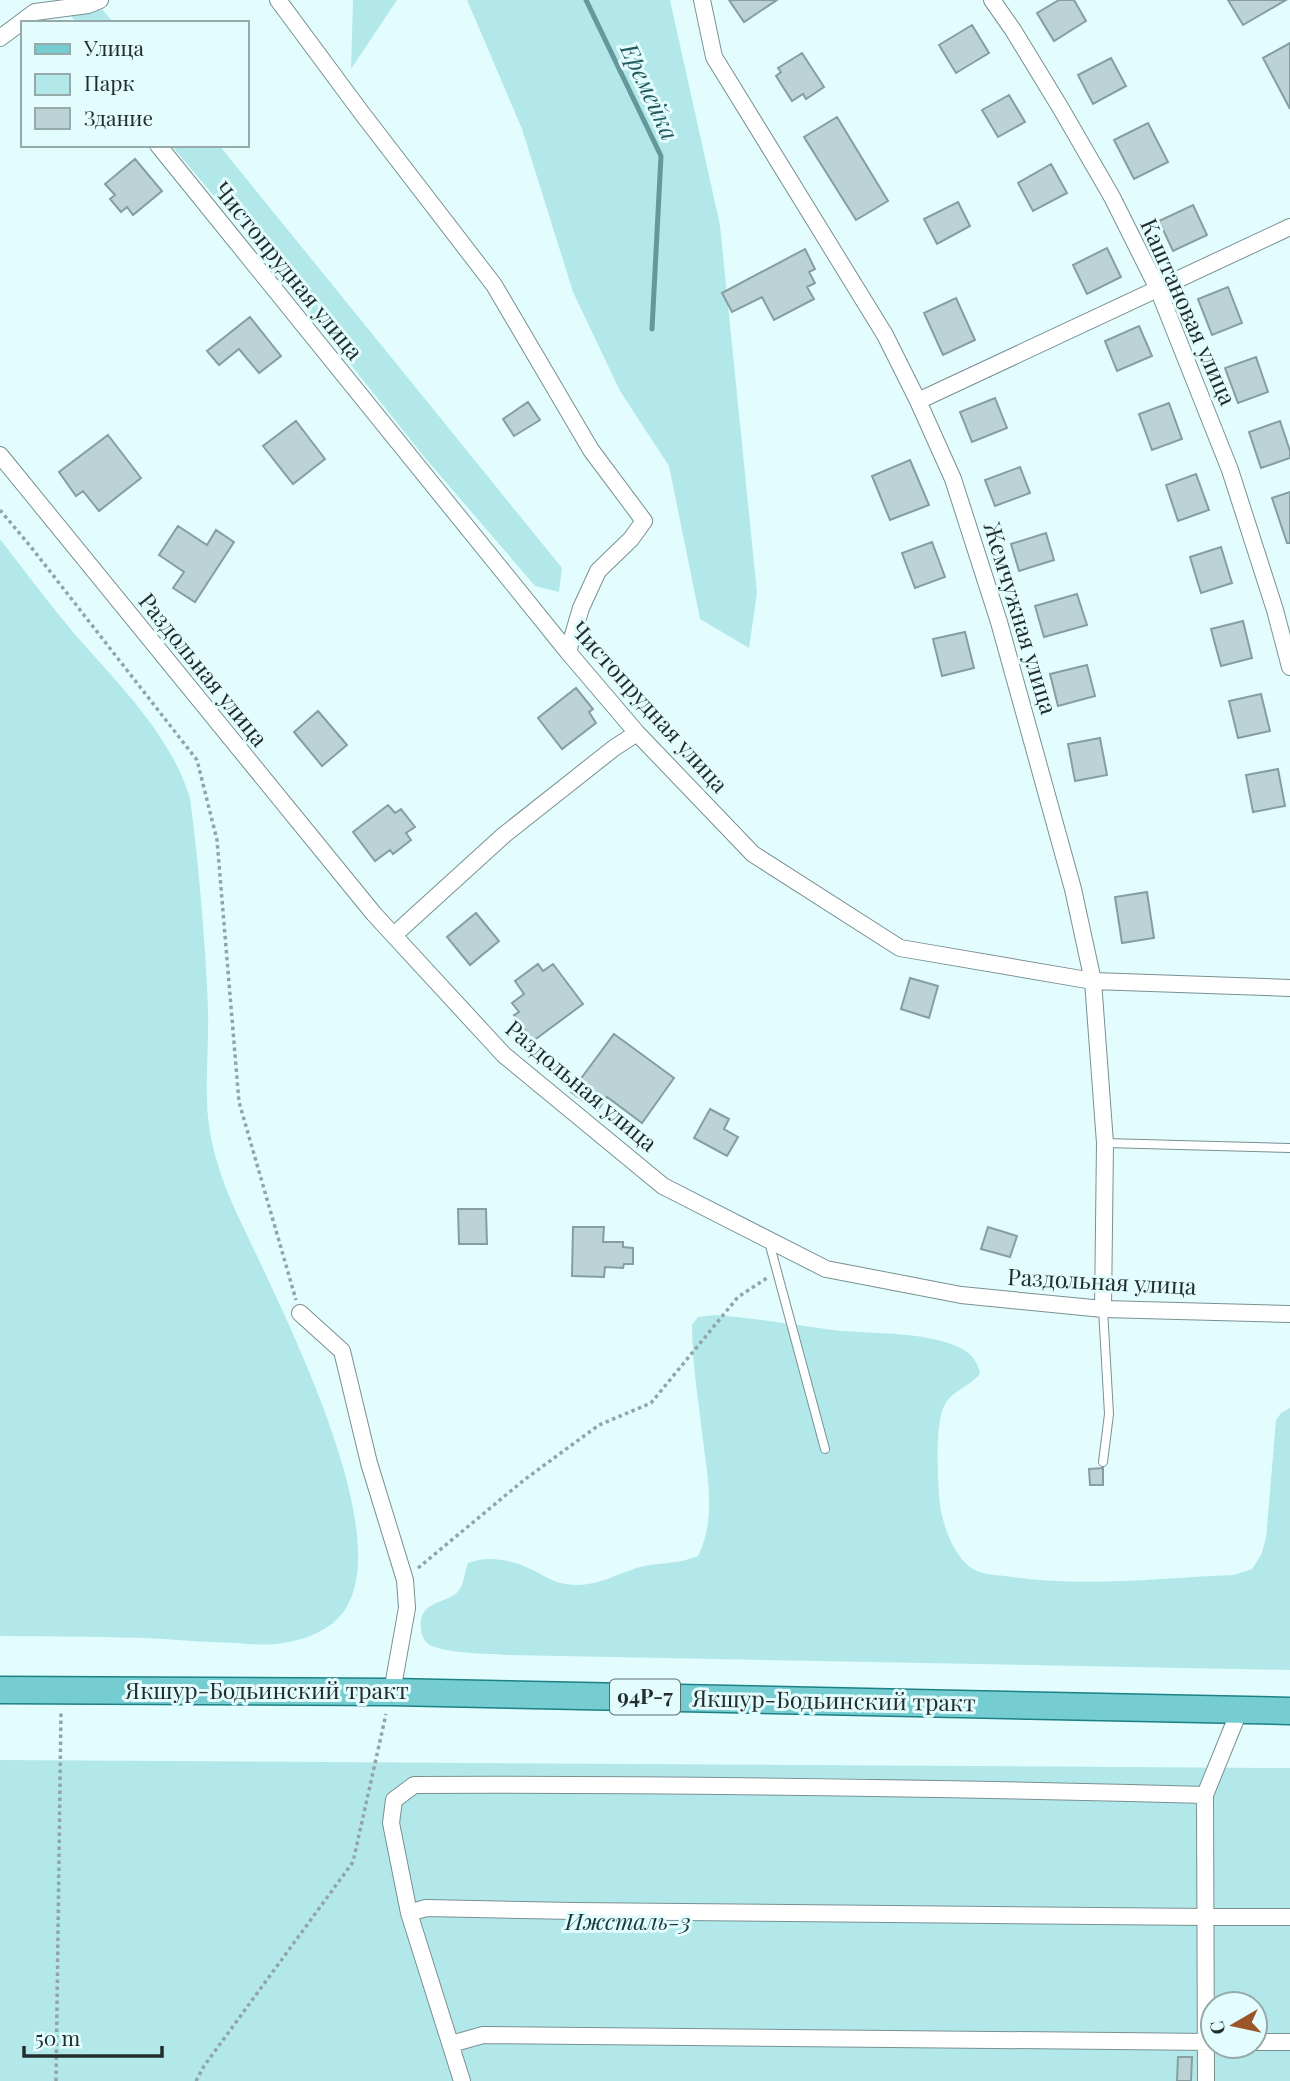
<svg xmlns="http://www.w3.org/2000/svg" width="1290" height="2081" font-family="'Playfair Display',serif">
<rect width="100%" height="100%" fill="#e3fdfe"/>
<!-- green -->
<path fill="#b3e8eb" fill-rule="evenodd" d="M94,0L114,23H76L65,6Z
M353,0H397L351,69Z
M467,0H670L720,225L757,593L749,648L700,619L669,466L620,391L573,292L522,129Z
M171,145H219L562,568L559,592L535,586L426,459L252,241Z
M0,539C24,570 48,602 73,632C117,683 170,733 190,798C199,867 205,938 208,1008C209,1038 206,1068 207,1098C207,1132 217,1167 230,1198C263,1276 418,1555 333,1623C319,1634 299,1641 283,1643C267,1646 250,1644 235,1643C211,1642 187,1641 163,1639C109,1636 54,1637 0,1636Z
M715,1315C755,1318 794,1325 833,1330C869,1334 938,1331 967,1352C974,1357 979,1366 980,1374C971,1385 955,1390 947,1401C934,1419 938,1472 939,1495C940,1517 951,1553 970,1567C979,1574 994,1575 1005,1576C1080,1588 1158,1578 1234,1575L1252,1569L1261,1555L1266,1538L1276,1420L1281,1413L1290,1408V1670L507,1655C491,1654 437,1653 427,1643C423,1639 421,1633 421,1628C420,1622 421,1617 424,1612C433,1600 452,1601 460,1589C464,1582 465,1571 468,1563C485,1556 505,1559 521,1565C537,1570 550,1582 566,1584C598,1589 616,1572 645,1566C664,1562 678,1564 698,1556C717,1518 707,1473 702,1433C698,1397 692,1362 692,1325L698,1317Z
M0,1760L1290,1768V2081H0ZM1213,2004H1255V2046H1213Z"/>
<g fill="none" stroke-linecap="round" stroke-linejoin="round">
<!-- stream -->
<path stroke="#66979a" stroke-width="5" d="M586,0L661,156L652,329"/>
</g>
<!-- building -->
<path fill="#bbd3d5" stroke="#869e9f" stroke-width="2" d="M729,0H777L744,22Z
M1059,0H1074L1086,21L1054,41L1037,13Z
M1228,0H1286L1243,25Z
M972,25L989,53L956,73L939,45Z
M1290,43V109L1263,58Z
M802,53L824,87L806,99L803,94L792,101L776,76L781,72L778,68Z
M1111,58L1126,86L1093,104L1078,75Z
M1009,95L1025,122L998,137L982,110Z
M837,117L888,201L856,220L804,137Z
M1148,123L1168,162L1134,179L1114,140Z
M135,159L162,191L133,215L127,207L121,212L110,199L115,195L105,184Z
M1051,164L1067,193L1033,211L1018,183Z
M958,202L970,226L937,244L924,219Z
M1193,205L1207,235L1173,251L1159,221Z
M1107,248L1121,277L1087,294L1073,265Z
M805,249L815,269L809,272L815,283L807,287L814,299L774,320L762,297L732,312L722,293Z
M1228,287L1242,323L1212,335L1198,299Z
M956,298L975,340L943,355L924,313Z
M250,317L281,356L259,373L239,349L219,365L207,351Z
M1139,326L1152,356L1117,371L1105,341Z
M1256,357L1268,392L1238,403L1225,368Z
M995,398L1007,428L972,442L960,412Z
M528,402L540,420L514,436L503,419Z
M1169,403L1182,439L1152,450L1139,414Z
M296,421L325,459L293,484L263,446Z
M1280,421L1290,451V458L1261,468L1249,432Z
M108,435L141,478L99,511L83,491L76,496L59,472Z
M910,460L929,505L890,520L872,476Z
M1020,467L1030,493L995,506L985,480Z
M1196,474L1209,510L1178,521L1166,485Z
M1290,492V543H1287L1272,498Z
M178,526L207,545L216,530L234,542L195,602L173,588L184,572L159,555Z
M1046,533L1054,560L1019,571L1011,544Z
M932,542L945,577L915,588L902,553Z
M1221,547L1232,583L1201,593L1190,557Z
M1077,594L1087,625L1044,637L1035,606Z
M1243,621L1252,658L1221,666L1211,629Z
M965,632L974,668L942,676L933,639Z
M1087,665L1095,696L1058,706L1050,674Z
M576,688L593,709L589,712L596,723L562,749L538,718Z
M1261,694L1270,731L1238,738L1229,701Z
M318,711L347,745L322,766L294,732Z
M1100,738L1107,775L1075,781L1068,744Z
M1278,769L1285,806L1253,812L1246,775Z
M388,805L395,813L401,809L415,827L406,833L411,840L393,854L390,850L375,861L353,832Z
M1147,892L1154,938L1122,943L1115,897Z
M476,913L499,941L470,965L447,937Z
M538,964L543,971L553,964L583,1004L533,1041L514,1015L519,1012L512,1003L524,994L515,981Z
M910,978L938,986L929,1018L901,1009Z
M614,1034L674,1078L642,1123L607,1097L597,1111L571,1092Z
M710,1109L729,1119L724,1129L738,1137L727,1156L694,1138Z
M458,1209H486L487,1244H459Z
M573,1227H604L603,1242H623V1247L633,1248V1264H624L623,1268L605,1267L604,1277L572,1276Z
M988,1227L1017,1236L1010,1257L981,1249Z
M1103,1468V1485H1090L1089,1469Z
M1178,2057H1192L1191,2081H1177Z"/>
<g fill="none" stroke-linecap="round" stroke-linejoin="round">
<defs>
<path id="service" d="M1105,1143L1290,1148
M769,1242L825,1449
M1103,1462L1109,1414L1103,1309"/>
<path id="minor" d="M278,0L361,112L494,285L591,450L644,521L631,539L598,571L581,608L568,652
M702,0L714,57L885,335L918,401L953,479L999,622L1073,889L1093,981L1105,1143L1103,1309
M992,0L1013,30L1060,107L1112,197L1158,289L1230,470L1275,610L1290,667
M0,38L35,12L88,5L100,0
M158,145L568,652L637,733L753,854L900,948L1093,981L1290,988
M918,401L1290,227
M0,455L374,914L504,1055L663,1186L826,1269L961,1295L1103,1309L1290,1314
M394,935L504,835L614,748L637,733
M300,1313L342,1351L369,1463L405,1580L407,1608L392,1692
M409,1913L426,1908L574,1911L1206,1917H1290
M1255,2042H1290
M451,2044L483,2035L1213,2042
M462,2081L409,1913L391,1823L394,1800L414,1785C678,1784 941,1788 1205,1795
M1206,2081L1205,1795L1240,1709"/>
<path id="primary" d="M0,1690L392,1692L1290,1711"/>
</defs>
<!-- service casing -->
<use href="#service" stroke="#799092" stroke-width="10"/>
<!-- minor casing -->
<use href="#minor" stroke="#799092" stroke-width="18"/>
<!-- primary casing -->
<use href="#primary" stroke="#1c8085" stroke-width="29"/>
<!-- path -->
<path stroke="#92a5a6" stroke-width="3.5" stroke-dasharray="3.5 3.5" stroke-linecap="butt" d="M0,510L31,547L197,760L217,840L239,1102L296,1300
M418,1568L524,1480L599,1425L651,1403L738,1297L767,1278
M56,2081L61,1710
M196,2081L204,2066L353,1862L386,1714"/>
<!-- service -->
<use href="#service" stroke="#fff" stroke-width="8"/>
<!-- minor -->
<use href="#minor" stroke="#fff" stroke-width="16"/>
<!-- primary -->
<use href="#primary" stroke="#75cdd2" stroke-width="26"/>
</g>
<g text-anchor="middle" stroke-width="6" stroke-linejoin="round" paint-order="stroke">
<!-- shield labels -->
<rect fill="#e3fdfe" stroke="#5d6b6c" stroke-width="2" x="610" y="1679.5" width="70" height="35" rx="5"/>
<g font-size="21" font-weight="bold" fill="#232d2d">
<text x="645" y="1704">94Р-7</text>
</g>
<!-- street labels -->
<g font-size="23" fill="#232d2d" stroke="#e3fdfe">
<text transform="translate(288 271) rotate(51)" y="8">Чистопрудная улица</text>
<text transform="translate(1188 312) rotate(66)" y="8">Каштановая улица</text>
<text transform="translate(1020 618) rotate(73)" y="8">Жемчужная улица</text>
<text transform="translate(203 670) rotate(51)" y="8">Раздольная улица</text>
<text transform="translate(649 707) rotate(48)" y="8">Чистопрудная улица</text>
<text transform="translate(581 1086) rotate(40)" y="8">Раздольная улица</text>
<text transform="translate(1102 1282) rotate(3)" y="8">Раздольная улица</text>
<text x="267" y="1699">Якшур-Бодьинский тракт</text>
<text transform="translate(834 1701) rotate(1)" y="8">Якшур-Бодьинский тракт</text>
</g>
<!-- park labels -->
<g font-size="23" font-style="italic" fill="#16383a" stroke="#e3fdfe">
<text x="628" y="1930">Ижсталь-3</text>
</g>
<!-- water labels -->
<g font-size="24" font-style="italic" fill="#225a5e" stroke="#e3fdfe">
<text transform="translate(649 92) rotate(65)" y="8">Еремейка</text>
</g>
</g>
<!-- legend -->
<rect x="21" y="21" width="228" height="126" fill="#e3fdfe" stroke="#96aaaa" stroke-width="2"/>
<rect x="35" y="44" width="35" height="10" fill="#75cdd2" stroke="#96aaaa" stroke-width="2"/>
<text x="84" y="56" font-size="21" fill="#232d2d">Улица</text>
<rect x="35" y="74" width="35" height="21" fill="#b3e8eb" stroke="#96aaaa" stroke-width="2"/>
<text x="84" y="91" font-size="21" fill="#232d2d">Парк</text>
<rect x="35" y="108" width="35" height="21" fill="#bbd3d5" stroke="#96aaaa" stroke-width="2"/>
<text x="84" y="126" font-size="21" fill="#232d2d">Здание</text>
<!-- north arrow -->
<g transform="translate(1234 2025) rotate(261)"><circle r="33" fill="#e3fdfe" stroke="#96aaaa" stroke-width="2"/>
<path d="M0-5L12 26L0 18L-12 26Z" fill="#9a5529"/>
<text y="-10" font-size="19" font-weight="bold" text-anchor="middle" fill="#232d2d">С</text>
</g>
<!-- scale -->
<path d="M24 2046v10h138v-10" fill="none" stroke="#232d2d" stroke-width="3.5"/>
<text x="35" y="2046" font-size="21" fill="#232d2d" stroke="#e3fdfe" stroke-width="5" paint-order="stroke">50 m</text>
</svg>
